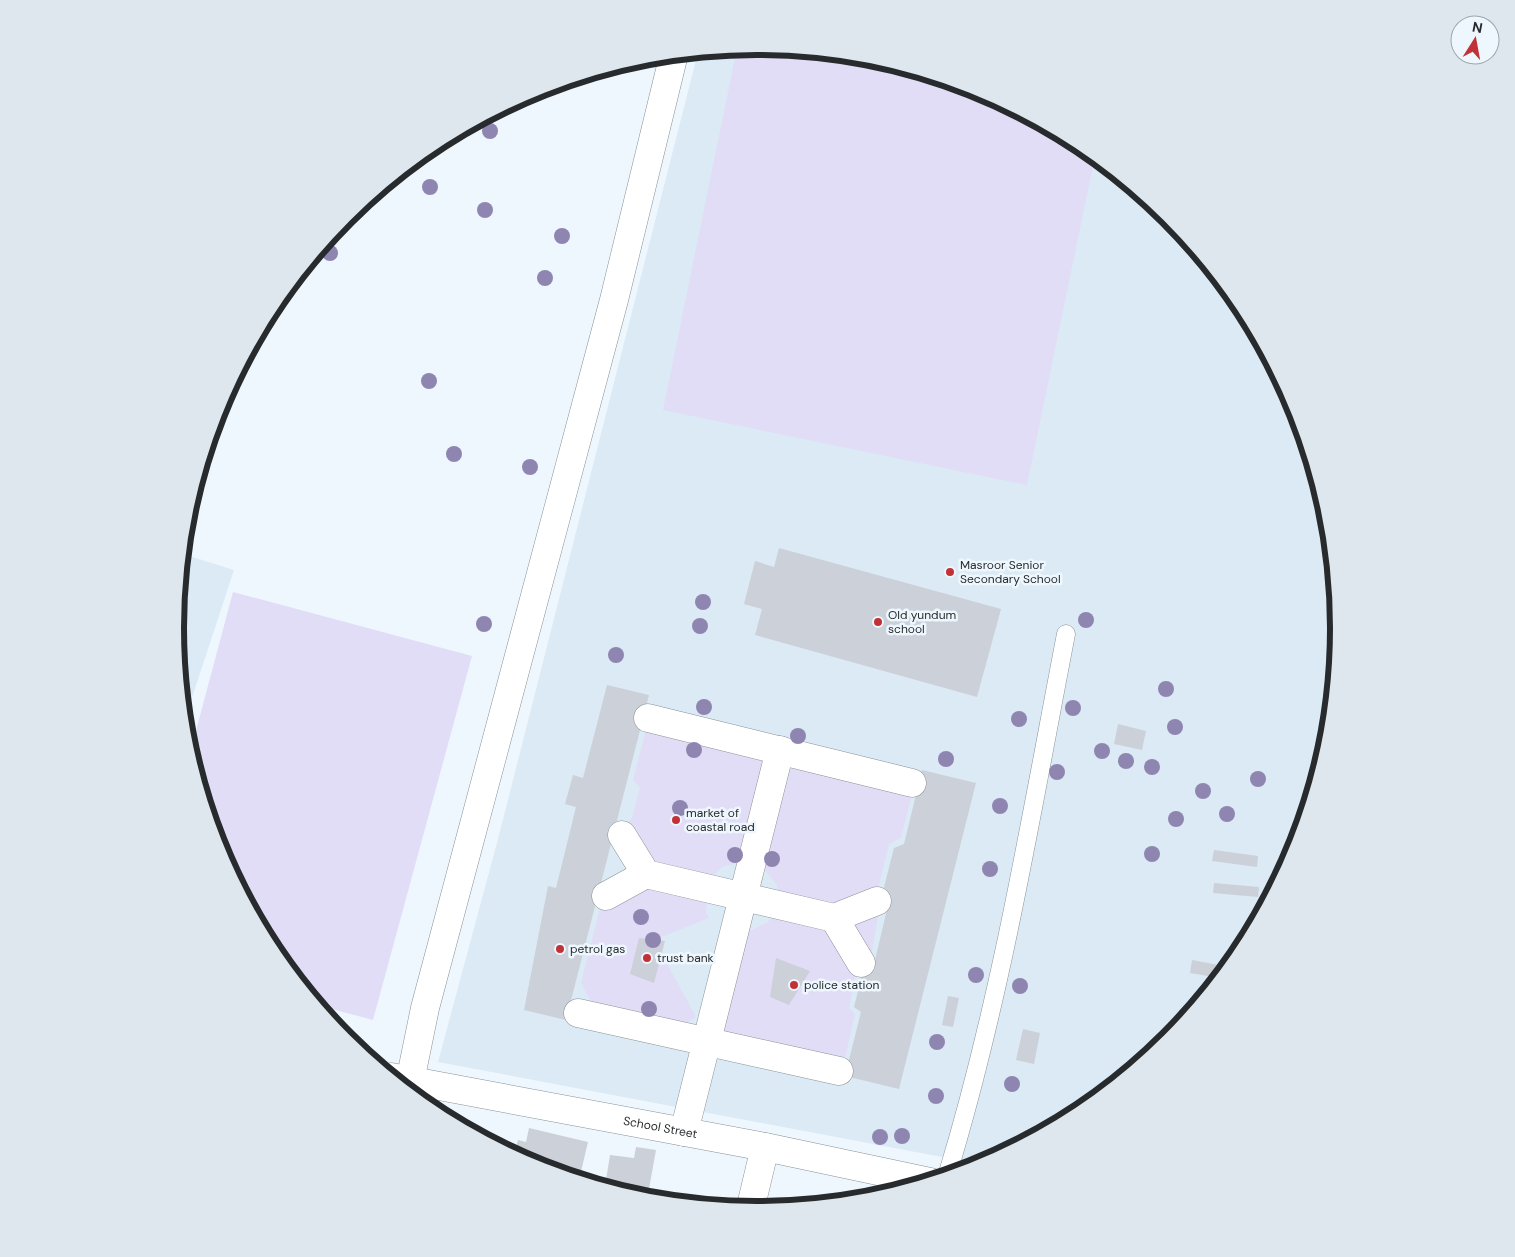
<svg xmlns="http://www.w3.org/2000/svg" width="1515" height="1257" font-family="'DM Sans',sans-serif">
<rect width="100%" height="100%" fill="#eef7fe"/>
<!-- built -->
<path fill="#dbeaf5" d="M758,46L871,57L981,91L1081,145L1169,217L1242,305L1296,406L1329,515L1340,629L1329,742L1295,852L1241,952L1169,1040L1081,1113L984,1165L438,1062L498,839L698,52Z
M183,554L234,570L184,722L175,628Z"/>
<!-- green -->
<path fill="#e2ddf7" d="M758,46L871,58L981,91L1081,145L1095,156L1027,485L663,410L737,48Z
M233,592L472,656L373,1020L317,1005L273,952L219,851L190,753Z
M647,726L762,757L764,770L740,862L722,867L712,877L654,865L626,826L632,818L640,787L633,780Z
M792,763L904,790L911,798L901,838L889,844L877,893L837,911L778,896L777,885L763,868Z
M648,883L707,896L706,912L709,918L654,940L696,1017L682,1026L593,1006L581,983L600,908Z
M880,906L871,956L845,921Z
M774,915L834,930L856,972L849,1008L855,1014L844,1063L724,1034L721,1022L745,933L767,923Z"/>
<!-- building -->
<path fill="#ccd0d9" d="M779,548L1001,609L977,697L755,635L762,609L744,604L755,561L774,567Z
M177,611L183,613L177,643L175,628Z
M607,685L649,695L566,1020L524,1010L548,886L556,888L576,807L565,804L573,775L583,778Z
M1118,724L1146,731L1142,750L1114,744Z
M922,770L976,783L899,1089L845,1076L861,1012L854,1007L865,964L875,960L889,901L882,895L894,848L904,844Z
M1214,850L1258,856L1257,867L1212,861Z
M1214,883L1259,887L1258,897L1213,893Z
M639,938L665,941L654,983L630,974Z
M776,958L810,971L789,1005L770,997Z
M1192,960L1229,967L1220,978L1190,973Z
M948,996L959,998L953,1027L942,1025Z
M1023,1029L1040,1033L1034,1064L1016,1060Z
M529,1128L588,1142L579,1180L534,1166L514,1155L518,1140L526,1142Z
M636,1147L656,1150L647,1200L599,1186L600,1180H606L610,1155L634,1158Z"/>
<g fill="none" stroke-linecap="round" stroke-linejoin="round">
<defs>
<path id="lane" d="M947,1176C1001,999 1031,815 1066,634"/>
<g id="street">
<path d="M648,718L912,783"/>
<path d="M622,835L646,874L834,918L877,901"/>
<path d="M606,896L646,874"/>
<path d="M834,918L861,963"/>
<path d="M578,1013L839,1071"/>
<path id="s1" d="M391,1077L765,1147L930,1182"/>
<path d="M408,1091L425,1008L614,300L674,54"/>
<path d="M684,1132L780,750"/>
<path d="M750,1210L765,1147"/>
</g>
</defs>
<!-- lane casing -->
<use href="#lane" stroke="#899297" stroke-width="19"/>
<!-- street casing -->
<use href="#street" stroke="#899297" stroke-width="29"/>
<!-- lane -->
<use href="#lane" stroke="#fff" stroke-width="18"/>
<!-- street -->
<use href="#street" stroke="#fff" stroke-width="28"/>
</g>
<!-- trees -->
<g fill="#8f85b1">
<circle cx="490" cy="131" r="8"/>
<circle cx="430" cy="187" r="8"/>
<circle cx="485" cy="210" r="8"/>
<circle cx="562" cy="236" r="8"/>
<circle cx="330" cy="253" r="8"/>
<circle cx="545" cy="278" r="8"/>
<circle cx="429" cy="381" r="8"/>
<circle cx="454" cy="454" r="8"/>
<circle cx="530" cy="467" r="8"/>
<circle cx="703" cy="602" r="8"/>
<circle cx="1086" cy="620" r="8"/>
<circle cx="484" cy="624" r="8"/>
<circle cx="700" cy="626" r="8"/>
<circle cx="616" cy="655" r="8"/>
<circle cx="1166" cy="689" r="8"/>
<circle cx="704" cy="707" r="8"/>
<circle cx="1073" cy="708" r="8"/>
<circle cx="1019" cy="719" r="8"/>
<circle cx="1175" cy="727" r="8"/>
<circle cx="798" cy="736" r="8"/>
<circle cx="694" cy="750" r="8"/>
<circle cx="1102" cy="751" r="8"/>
<circle cx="946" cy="759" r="8"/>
<circle cx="1126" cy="761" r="8"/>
<circle cx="1152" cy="767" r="8"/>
<circle cx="1057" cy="772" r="8"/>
<circle cx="1258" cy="779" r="8"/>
<circle cx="1203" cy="791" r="8"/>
<circle cx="1000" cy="806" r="8"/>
<circle cx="680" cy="808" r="8"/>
<circle cx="1227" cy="814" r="8"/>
<circle cx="1176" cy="819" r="8"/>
<circle cx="1152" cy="854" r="8"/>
<circle cx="735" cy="855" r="8"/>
<circle cx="772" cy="859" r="8"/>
<circle cx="990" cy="869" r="8"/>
<circle cx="641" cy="917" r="8"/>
<circle cx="653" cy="940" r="8"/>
<circle cx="976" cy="975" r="8"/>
<circle cx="1020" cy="986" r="8"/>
<circle cx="649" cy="1009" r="8"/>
<circle cx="937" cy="1042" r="8"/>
<circle cx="1012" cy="1084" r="8"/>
<circle cx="936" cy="1096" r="8"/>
<circle cx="902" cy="1136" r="8"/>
<circle cx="880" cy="1137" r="8"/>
</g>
<!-- markers -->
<g fill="#c13236" stroke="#eef7fe" stroke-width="2">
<circle cx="950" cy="572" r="5"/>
<circle cx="878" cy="622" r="5"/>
<circle cx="676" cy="820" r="5"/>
<circle cx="560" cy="949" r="5"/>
<circle cx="647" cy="958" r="5"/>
<circle cx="794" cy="985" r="5"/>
</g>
<g text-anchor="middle" stroke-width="5" stroke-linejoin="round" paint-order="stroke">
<!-- poi labels -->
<g font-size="12" fill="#282b2d" stroke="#eef7fe" text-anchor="start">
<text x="960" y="569">Masroor Senior<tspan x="960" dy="14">Secondary School</tspan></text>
<text x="888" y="619">Old yundum<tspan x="888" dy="14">school</tspan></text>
<text x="686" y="817">market of<tspan x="686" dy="14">coastal road</tspan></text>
<text x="570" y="953">petrol gas</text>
<text x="657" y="962">trust bank</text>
<text x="804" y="989">police station</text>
</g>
<!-- street labels -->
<g font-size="12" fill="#282b2d" stroke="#eef7fe">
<text dy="4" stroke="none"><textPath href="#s1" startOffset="274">School Street</textPath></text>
</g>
</g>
<!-- crop -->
<path d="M0 0H1515V1257H0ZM184 628a573 573 0 1 1 1146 0a573 573 0 1 1-1146 0Z" fill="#dee7ed" fill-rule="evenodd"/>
<path fill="none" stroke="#282b2d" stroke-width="6" d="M184 628a573 573 0 1 1 1146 0a573 573 0 1 1-1146 0Z"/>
<!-- north arrow -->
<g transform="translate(1475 40) rotate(11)"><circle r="24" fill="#eef7fe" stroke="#9fa5aa"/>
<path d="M0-4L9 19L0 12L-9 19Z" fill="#c13236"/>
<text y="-8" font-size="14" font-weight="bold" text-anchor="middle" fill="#282b2d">N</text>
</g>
</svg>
